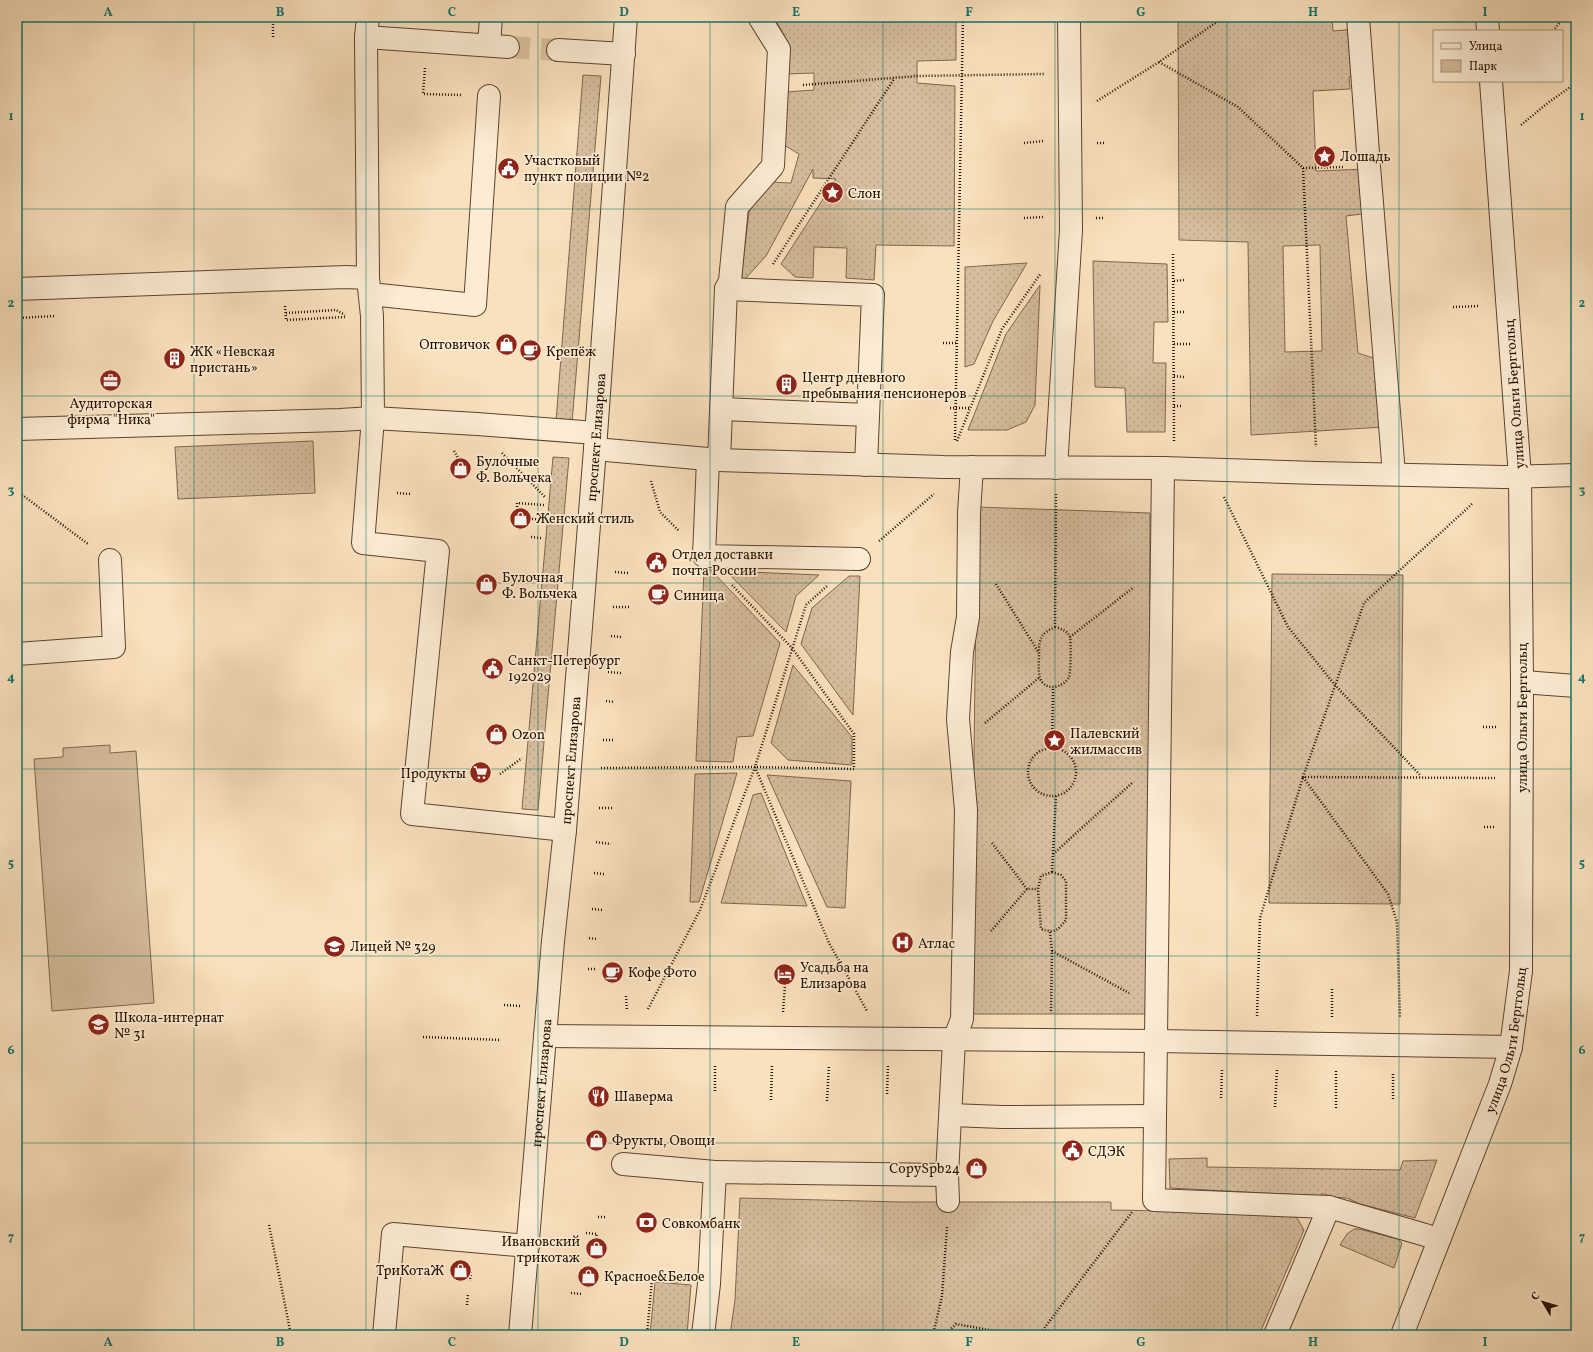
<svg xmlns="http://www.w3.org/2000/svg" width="1593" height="1352" font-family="Vollkorn,serif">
<defs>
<pattern id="green-dots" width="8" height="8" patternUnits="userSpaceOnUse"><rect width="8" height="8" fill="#d6bd9d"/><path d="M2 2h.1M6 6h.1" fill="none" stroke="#b8a185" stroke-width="1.8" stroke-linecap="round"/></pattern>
</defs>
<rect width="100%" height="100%" fill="#fae1bd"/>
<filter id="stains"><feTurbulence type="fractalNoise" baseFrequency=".005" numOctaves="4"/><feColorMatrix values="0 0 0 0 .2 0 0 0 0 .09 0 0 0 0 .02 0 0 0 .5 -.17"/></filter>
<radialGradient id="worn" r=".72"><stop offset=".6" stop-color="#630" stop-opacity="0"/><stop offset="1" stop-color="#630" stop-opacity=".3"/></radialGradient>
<!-- green -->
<path fill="url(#green-dots)" stroke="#7e664e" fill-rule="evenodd" d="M774,17H956V60L917,61V83L955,86L954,246L876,245L874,280L846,278L847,248L814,247L813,278L795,277L781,264L836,179L813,178V169L766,256L745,279L741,278L749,212L768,182L791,183L799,154L784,145L786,92L814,90V73L787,74L789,44Z
M1178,17H1332L1333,31L1356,29L1358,75L1349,77L1350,89L1313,91L1316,171L1366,169L1370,213L1346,216L1358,353L1382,361L1384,427L1251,435L1248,242L1179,240ZM1320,245L1322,351L1285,352L1283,246Z
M583,75L601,76L572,423L556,421Z
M1093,261L1167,264L1168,322H1154L1153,363H1166L1165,432H1127L1125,388L1095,387Z
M1027,263L993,321L974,364L965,367V267Z
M1040,285L1035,405L1026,422L1007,430H968L1006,334Z
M313,441L315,493L178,499L175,447Z
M553,457L569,458L538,810L522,809Z
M977,507L1150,513L1148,1014H971Z
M704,570H711L780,643L753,736L737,737L733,762L696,761Z
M726,571L819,575L796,596L786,632Z
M1272,574L1403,575L1400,904L1269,903Z
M849,576H860L853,715L801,644L812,608Z
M793,665L852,737V765L788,760L771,743Z
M737,773L699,902H690L695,774Z
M767,775L851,781L845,908L827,907Z
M761,793L807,906L721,903L753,795Z
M1207,1158V1167L1400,1170L1403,1161L1437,1160L1415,1218L1360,1204L1347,1198L1327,1197L1326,1194H1321V1196L1170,1188L1169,1159Z
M740,1198L903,1202H1111V1210L1281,1213L1297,1218L1304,1230L1259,1335H730L735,1300Z
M1354,1229H1359L1398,1239L1402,1243L1394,1268L1340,1245L1347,1234Z
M655,1282L691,1285L687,1335H650Z"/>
<!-- pitch -->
<path fill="#d6bd9d" stroke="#7e664e" d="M110,745V753L136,751L154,1003L52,1011L34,759L63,757V748Z"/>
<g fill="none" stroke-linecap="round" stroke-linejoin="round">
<!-- minor-tunnel -->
<path stroke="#dac2a1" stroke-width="22" stroke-dasharray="22 11" stroke-linecap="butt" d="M508,47L558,50"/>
<defs>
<g id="minor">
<path d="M1358,17L1369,166L1394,474"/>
<path d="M1487,17L1488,31"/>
<path d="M366,37L508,47"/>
<path d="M489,45L491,17"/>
<path d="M558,50L624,54"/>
<path d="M17,289L346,277L368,278"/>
<path d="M726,289L873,295L866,465"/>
<path d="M370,294L475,305L489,96"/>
<path d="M721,409L868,415"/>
<path d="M17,429L340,420L373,418L372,316L368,278L366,37L368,17"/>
<path d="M595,449L719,460L943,467L1163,468L1317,473L1504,477L1576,475"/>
<path d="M708,460L704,556L859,559"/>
<path d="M719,460L726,289L730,281L737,207L773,166L779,49L759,17"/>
<path d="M1056,468L1071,230L1069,17"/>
<path d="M1163,468L1154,1200L1329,1207L1439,1239"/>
<path d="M17,654L114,647L110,560"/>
<path d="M1522,682L1576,686"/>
<path d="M565,830L412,814L438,551L363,543L373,418L477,424L596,433"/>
<path d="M545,1036L1157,1041L1511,1047"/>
<path d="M951,1115L1002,1117L1155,1116"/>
<path d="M623,1164L715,1172"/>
<path d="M947,1175L948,1201"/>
<path d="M384,1335L393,1234L528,1246"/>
<path id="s1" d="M520,1335L553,941L565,830L595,449L626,17"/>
<path d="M703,1335L709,1284L715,1172L947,1175L954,1040L962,1019L966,810L958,719L962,652L968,617L969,513L972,467"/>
<path d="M1275,1335L1329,1207"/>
<path id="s2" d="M1402,1335L1500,1084L1511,1047L1521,971L1522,682L1520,477L1491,81"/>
</g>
</defs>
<!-- minor casing -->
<use href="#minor" stroke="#5b442f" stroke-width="24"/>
<!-- path -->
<path stroke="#261000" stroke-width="2.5" stroke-dasharray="1 2" stroke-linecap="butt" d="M1553,31L1564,17
M273,37V17
M1159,62L1238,107L1303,168L1343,167
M425,68L423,94L462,95
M803,85L917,76L1044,74
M1097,101L1159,62L1224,17
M1521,125L1549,102L1576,83
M1024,143L1044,141
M1097,143H1105
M1303,168L1316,447
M1024,218L1044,217
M1096,218H1104
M1173,254L1174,442
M773,264L894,79
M1174,281L1184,280
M285,306L286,320L345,317
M1453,307L1480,306
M1174,312H1184
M286,313L336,310L345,315
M17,318L56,316
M943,343H957
M1174,344H1190
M1174,376L1184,377
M1174,406H1183
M950,408H969
M955,440L963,17
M957,441L1002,329L1041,273
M454,451L460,461
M502,453L545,497
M651,481L660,512L679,531
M17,491L88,544
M397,493L411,494
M1224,497L1288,627L1335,685L1421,776
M1472,504L1364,603L1303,777L1495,778
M517,507V503L544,505
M532,519L543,520
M531,537L541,538
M879,541L934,494
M615,572L629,573
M996,584L1039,653
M613,607H629
M1055,627L1056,493
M1055,627C1061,629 1067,630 1070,637C1071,641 1071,673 1069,677C1063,688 1045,692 1040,678C1038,672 1039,661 1039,653C1039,638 1041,634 1055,627Z
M611,636L621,637
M1070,637L1134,587
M608,672L621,673
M606,701L614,702
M985,723L1040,677
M1483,727H1496
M603,740H613
M1052,747L1053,688
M1028 772a24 24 0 1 1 48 0a24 24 0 1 1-48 0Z
M755,767L829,943L867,1011
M601,768L755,767L854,769V734L792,648L731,584
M500,774L522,758
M599,808H612
M1484,827H1495
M596,842L611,844
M992,843L1027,889
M1053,854L1132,783
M1052,872L1061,875L1066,881V920C1057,931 1055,933 1041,929L1038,889L1041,876Z
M1052,872L1056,796
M594,873L604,874
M592,909L603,910
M991,931L1027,889H1038
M1050,932L1052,951L1051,1013
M589,938L596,939
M1052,951L1129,993
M588,969H595
M1332,989V1018
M626,996L627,1010
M504,1005L521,1006
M648,1009L700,910L755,767L806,605L828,585
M783,1012L785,985
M1257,1016L1260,918L1303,777L1388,894L1397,922L1400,1018
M423,1037L501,1040
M715,1091V1064
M887,1094L888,1065
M1221,1098L1222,1069
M1393,1099V1072
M771,1100L772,1064
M827,1101L829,1065
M1275,1107L1277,1069
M1336,1108V1071
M598,1217H607
M269,1225L291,1335
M586,1233L597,1234L596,1238
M467,1270H471L470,1281
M571,1293L582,1294
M467,1305L468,1294
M647,1335L652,1279L682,1282
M933,1335L942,1296L947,1227
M945,1335L956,1324L1017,1335
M1039,1335L1132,1212"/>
<!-- minor -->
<use href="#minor" stroke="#fcecd4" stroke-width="22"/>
</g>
<!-- grid -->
<path fill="none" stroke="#0f766e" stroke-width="1" stroke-opacity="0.55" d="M194,17V1335M366,17V1335M538,17V1335M710,17V1335M883,17V1335M1055,17V1335M1227,17V1335M1399,17V1335M17,209H1576M17,396H1576M17,583H1576M17,769H1576M17,956H1576M17,1143H1576"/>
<!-- icons -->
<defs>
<symbol id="sight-disc" viewBox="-11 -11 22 22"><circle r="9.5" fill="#8f2418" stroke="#fcecd4"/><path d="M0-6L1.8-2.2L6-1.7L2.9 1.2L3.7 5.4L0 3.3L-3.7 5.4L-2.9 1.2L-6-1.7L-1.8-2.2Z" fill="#fff"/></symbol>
<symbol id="civic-disc" viewBox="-11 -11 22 22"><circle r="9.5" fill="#8f2418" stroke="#fcecd4"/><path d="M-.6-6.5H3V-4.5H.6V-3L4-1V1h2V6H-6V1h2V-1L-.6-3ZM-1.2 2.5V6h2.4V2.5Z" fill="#fff"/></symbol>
<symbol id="shop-disc" viewBox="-11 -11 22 22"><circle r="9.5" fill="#8f2418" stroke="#fcecd4"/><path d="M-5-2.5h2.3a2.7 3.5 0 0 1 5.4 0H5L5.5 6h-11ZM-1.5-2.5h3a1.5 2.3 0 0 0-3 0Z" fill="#fff"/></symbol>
<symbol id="cafe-disc" viewBox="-11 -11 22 22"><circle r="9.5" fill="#8f2418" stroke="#fcecd4"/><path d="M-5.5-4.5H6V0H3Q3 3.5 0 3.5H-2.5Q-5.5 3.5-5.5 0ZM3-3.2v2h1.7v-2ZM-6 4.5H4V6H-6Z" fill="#fff"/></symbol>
<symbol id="building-disc" viewBox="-11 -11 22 22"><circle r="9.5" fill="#8f2418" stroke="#fcecd4"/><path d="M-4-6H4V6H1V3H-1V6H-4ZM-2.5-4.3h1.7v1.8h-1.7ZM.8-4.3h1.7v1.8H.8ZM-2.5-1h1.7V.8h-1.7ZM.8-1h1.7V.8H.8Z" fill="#fff"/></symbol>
<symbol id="office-disc" viewBox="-11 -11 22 22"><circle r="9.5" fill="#8f2418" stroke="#fcecd4"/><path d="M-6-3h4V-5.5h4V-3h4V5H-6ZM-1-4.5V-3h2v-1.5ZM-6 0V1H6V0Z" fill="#fff"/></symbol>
<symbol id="supermarket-disc" viewBox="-11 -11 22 22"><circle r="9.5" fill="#8f2418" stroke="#fcecd4"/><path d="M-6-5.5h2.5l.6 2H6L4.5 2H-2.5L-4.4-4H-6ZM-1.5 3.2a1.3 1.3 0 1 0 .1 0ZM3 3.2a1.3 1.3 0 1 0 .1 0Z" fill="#fff"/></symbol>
<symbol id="hospital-disc" viewBox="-11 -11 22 22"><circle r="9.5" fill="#8f2418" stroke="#fcecd4"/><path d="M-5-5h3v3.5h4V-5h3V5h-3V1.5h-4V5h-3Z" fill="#fff"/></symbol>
<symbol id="school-disc" viewBox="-11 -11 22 22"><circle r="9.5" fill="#8f2418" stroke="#fcecd4"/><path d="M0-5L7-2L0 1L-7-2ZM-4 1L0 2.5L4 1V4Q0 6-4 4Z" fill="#fff"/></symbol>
<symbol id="hotel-disc" viewBox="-11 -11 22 22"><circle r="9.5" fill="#8f2418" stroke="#fcecd4"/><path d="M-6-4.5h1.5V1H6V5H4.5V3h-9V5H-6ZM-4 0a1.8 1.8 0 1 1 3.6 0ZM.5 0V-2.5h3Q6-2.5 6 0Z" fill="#fff"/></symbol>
<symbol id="restaurant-disc" viewBox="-11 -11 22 22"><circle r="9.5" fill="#8f2418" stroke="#fcecd4"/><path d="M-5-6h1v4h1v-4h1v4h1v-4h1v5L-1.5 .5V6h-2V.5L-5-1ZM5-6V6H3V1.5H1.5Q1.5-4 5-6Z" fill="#fff"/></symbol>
<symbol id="bank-disc" viewBox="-11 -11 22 22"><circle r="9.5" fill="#8f2418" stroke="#fcecd4"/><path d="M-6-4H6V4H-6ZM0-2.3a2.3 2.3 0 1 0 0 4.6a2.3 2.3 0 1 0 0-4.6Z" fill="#fff"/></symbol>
</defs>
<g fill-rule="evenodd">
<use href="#sight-disc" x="1312" y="144" width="25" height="25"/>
<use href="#civic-disc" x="496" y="156" width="25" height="25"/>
<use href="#sight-disc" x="820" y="180" width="25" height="25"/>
<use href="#shop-disc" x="494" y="332" width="25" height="25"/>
<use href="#cafe-disc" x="518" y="338" width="25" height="25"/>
<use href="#building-disc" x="162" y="346" width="25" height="25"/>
<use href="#office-disc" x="98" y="368" width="25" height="25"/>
<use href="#building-disc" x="774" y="372" width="25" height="25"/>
<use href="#shop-disc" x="448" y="456" width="25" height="25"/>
<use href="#shop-disc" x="508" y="506" width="25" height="25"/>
<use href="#civic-disc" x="644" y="550" width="25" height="25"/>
<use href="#shop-disc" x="474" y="572" width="25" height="25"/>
<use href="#cafe-disc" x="646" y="582" width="25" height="25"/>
<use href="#civic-disc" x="480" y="656" width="25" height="25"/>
<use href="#shop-disc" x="484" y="722" width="25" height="25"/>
<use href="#sight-disc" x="1042" y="728" width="25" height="25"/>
<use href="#supermarket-disc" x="468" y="760" width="25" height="25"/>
<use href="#hospital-disc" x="890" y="930" width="25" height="25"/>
<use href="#school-disc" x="322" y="934" width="25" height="25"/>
<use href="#cafe-disc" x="600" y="960" width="25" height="25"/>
<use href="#hotel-disc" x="772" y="962" width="25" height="25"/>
<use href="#school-disc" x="86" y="1012" width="25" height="25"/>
<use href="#restaurant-disc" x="586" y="1084" width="25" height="25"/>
<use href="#shop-disc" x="584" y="1128" width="25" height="25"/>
<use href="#civic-disc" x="1060" y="1138" width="25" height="25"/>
<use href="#shop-disc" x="964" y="1156" width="25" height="25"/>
<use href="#bank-disc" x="634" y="1210" width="25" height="25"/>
<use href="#shop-disc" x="584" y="1236" width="25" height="25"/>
<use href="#shop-disc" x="448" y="1258" width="25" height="25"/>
<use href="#shop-disc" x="576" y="1264" width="25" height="25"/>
</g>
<g text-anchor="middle" stroke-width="3.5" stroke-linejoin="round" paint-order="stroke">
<!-- poi labels -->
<g font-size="14" fill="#261000" stroke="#fcecd4" text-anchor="start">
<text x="1340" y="161">Лошадь</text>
<text x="524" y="165">Участковый<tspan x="524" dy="16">пункт полиции №2</tspan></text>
<text x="848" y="198">Слон</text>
<text x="490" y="349" text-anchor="end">Оптовичок</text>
<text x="190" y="356">ЖК «Невская<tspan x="190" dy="16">пристань»</tspan></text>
<text x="546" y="356">Крепёж</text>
<text x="802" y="382">Центр дневного<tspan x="802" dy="16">пребывания пенсионеров</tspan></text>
<text x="111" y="408" text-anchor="middle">Аудиторская<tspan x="111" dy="16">фирма "Ника"</tspan></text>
<text x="476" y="466">Булочные<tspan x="476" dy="16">Ф. Вольчека</tspan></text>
<text x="536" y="523">Женский стиль</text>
<text x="672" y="559">Отдел доставки<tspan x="672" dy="16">почта России</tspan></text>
<text x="502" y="582">Булочная<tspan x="502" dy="16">Ф. Вольчека</tspan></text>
<text x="674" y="600">Синица</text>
<text x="508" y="665">Санкт-Петербург<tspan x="508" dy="16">192029</tspan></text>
<text x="1070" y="738">Палевский<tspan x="1070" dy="16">жилмассив</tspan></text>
<text x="512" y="739">Ozon</text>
<text x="466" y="778" text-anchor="end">Продукты</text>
<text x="918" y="948">Атлас</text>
<text x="350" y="951">Лицей № 329</text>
<text x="800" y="972">Усадьба на<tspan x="800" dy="16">Елизарова</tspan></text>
<text x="628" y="977">Кофе Фото</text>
<text x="114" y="1022">Школа-интернат<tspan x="114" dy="16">№ 31</tspan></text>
<text x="614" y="1101">Шаверма</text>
<text x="612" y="1145">Фрукты, Овощи</text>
<text x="1088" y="1156">СДЭК</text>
<text x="960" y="1173" text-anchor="end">CopySpb24</text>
<text x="662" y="1228">Совкомбанк</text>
<text x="580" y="1246" text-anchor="end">Ивановский<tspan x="580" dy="16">трикотаж</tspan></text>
<text x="444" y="1275" text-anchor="end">ТриКотаЖ</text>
<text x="604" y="1281">Красное&amp;Белое</text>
</g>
<!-- street labels -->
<g font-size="14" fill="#261000" stroke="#fcecd4">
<text transform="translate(1514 394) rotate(-94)" y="5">улица Ольги Берггольц</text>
<text dy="5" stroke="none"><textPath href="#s1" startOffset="901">проспект Елизарова</textPath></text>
<text dy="5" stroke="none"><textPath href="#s2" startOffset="638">улица Ольги Берггольц</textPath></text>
<text dy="5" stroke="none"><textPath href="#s1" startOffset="577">проспект Елизарова</textPath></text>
<text dy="5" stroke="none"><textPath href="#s2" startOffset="314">улица Ольги Берггольц</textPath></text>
<text dy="5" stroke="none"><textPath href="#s1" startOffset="253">проспект Елизарова</textPath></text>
</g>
</g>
<!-- margin -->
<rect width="1593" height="1352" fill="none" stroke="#fae1bd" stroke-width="44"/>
<!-- legend -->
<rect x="1433" y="30" width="130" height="52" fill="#fcecd4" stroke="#a6947f"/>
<rect x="1441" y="43" width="20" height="6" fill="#fcecd4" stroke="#a6947f"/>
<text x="1469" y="50" font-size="12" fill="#261000">Улица</text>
<rect x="1441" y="60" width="20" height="12" fill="#d6bd9d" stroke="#a6947f"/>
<text x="1469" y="70" font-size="12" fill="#261000">Парк</text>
<!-- north arrow -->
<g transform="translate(1543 1302) rotate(308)" stroke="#fcecd4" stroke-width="3" paint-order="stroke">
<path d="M0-3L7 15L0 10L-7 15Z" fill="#261000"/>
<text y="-6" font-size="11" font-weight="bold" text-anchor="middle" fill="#261000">С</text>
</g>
<rect x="22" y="22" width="1549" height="1308" fill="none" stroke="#0f766e" stroke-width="1.5"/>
<g font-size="13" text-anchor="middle" font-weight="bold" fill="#0f766e">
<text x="108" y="16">A</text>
<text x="280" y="16">B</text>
<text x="452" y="16">C</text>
<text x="624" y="16">D</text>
<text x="796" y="16">E</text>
<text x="969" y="16">F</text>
<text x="1141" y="16">G</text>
<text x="1313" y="16">H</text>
<text x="1485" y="16">I</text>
<text x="11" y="120">1</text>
<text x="1582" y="120">1</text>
<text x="11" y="307">2</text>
<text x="1582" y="307">2</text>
<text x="11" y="494">3</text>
<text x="1582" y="494">3</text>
<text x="11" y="681">4</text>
<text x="1582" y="681">4</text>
<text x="11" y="867">5</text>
<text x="1582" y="867">5</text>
<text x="11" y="1054">6</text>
<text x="1582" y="1054">6</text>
<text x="11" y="1241">7</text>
<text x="1582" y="1241">7</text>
<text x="108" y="1346">A</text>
<text x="280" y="1346">B</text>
<text x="452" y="1346">C</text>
<text x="624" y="1346">D</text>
<text x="796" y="1346">E</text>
<text x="969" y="1346">F</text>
<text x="1141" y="1346">G</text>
<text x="1313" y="1346">H</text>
<text x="1485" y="1346">I</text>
</g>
<rect width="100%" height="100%" filter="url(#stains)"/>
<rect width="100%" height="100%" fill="url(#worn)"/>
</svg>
